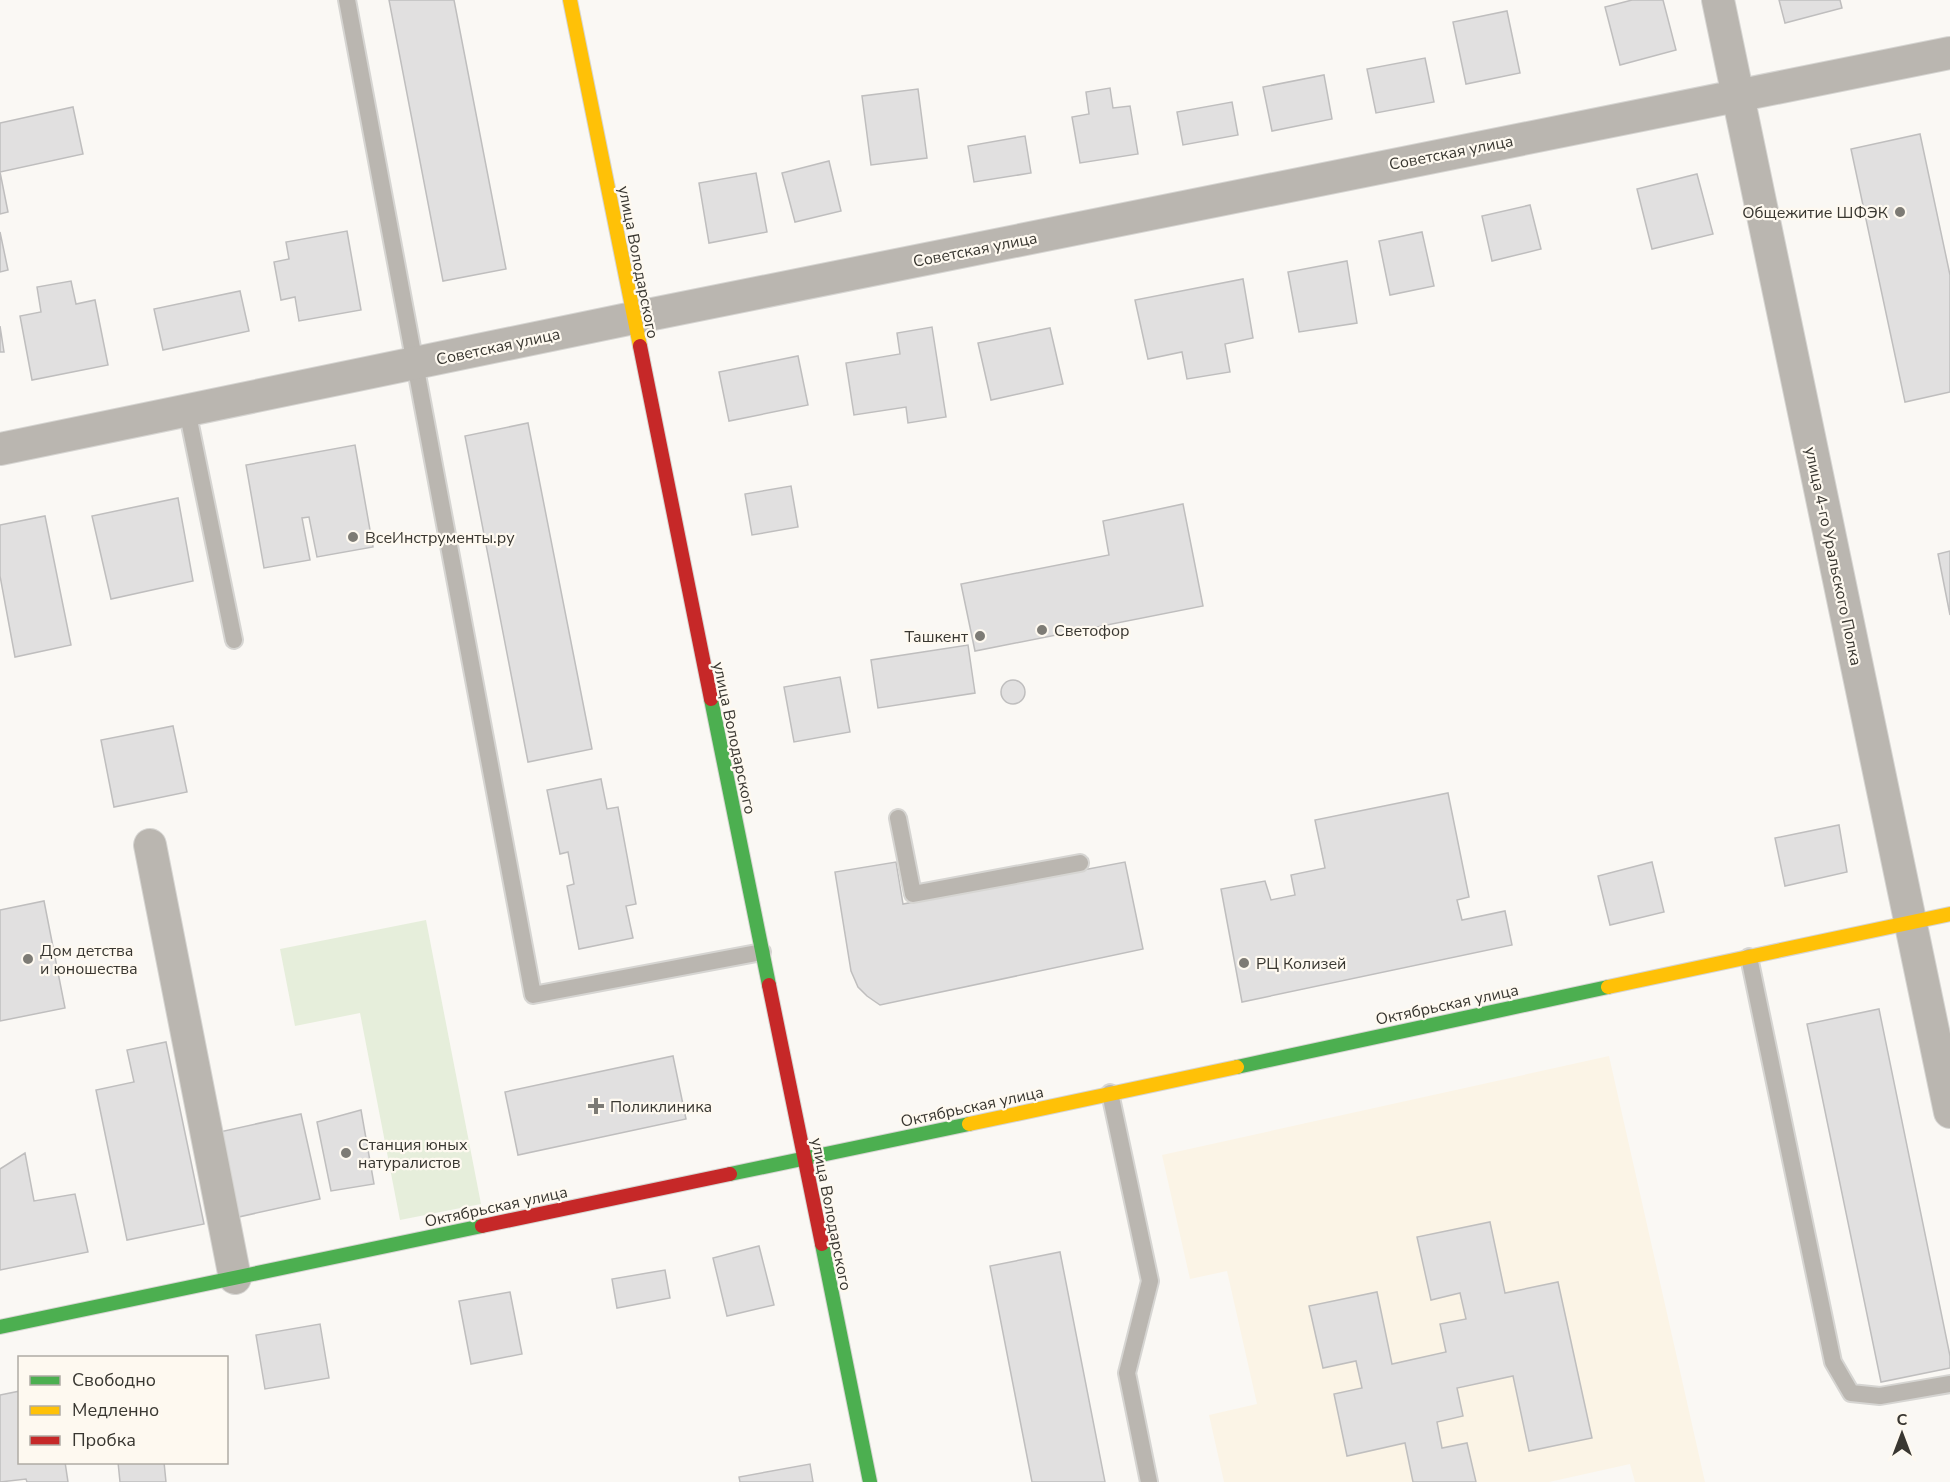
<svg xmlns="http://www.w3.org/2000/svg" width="1950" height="1482" font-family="'Nunito Sans',sans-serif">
<rect width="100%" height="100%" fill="#faf8f4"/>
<!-- built -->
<path fill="#fbf4e6" d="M1609,1056L1705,1482H1635L1630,1464L1549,1482H1224L1209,1415L1257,1404L1227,1271L1190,1279L1162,1155Z"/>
<!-- green -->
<path fill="#e6eedb" d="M426,920L481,1204L400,1220L360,1013L295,1026L280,949Z"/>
<!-- building -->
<path fill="#e1e0e0" stroke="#bfbebe" stroke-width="1.5" d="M389,0H454L506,269L443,281Z
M1632,0H1663L1676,50L1620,65L1605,7Z
M1779,0H1840L1842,8L1785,23Z
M1507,11L1520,73L1466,84L1453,22Z
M1425,58L1434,102L1376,113L1367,69Z
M1324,75L1332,119L1272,131L1263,87Z
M1110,88L1113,108L1130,106L1138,154L1080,163L1072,117L1089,114L1086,92Z
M918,89L927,158L871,165L862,96Z
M1232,102L1238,135L1183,145L1177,112Z
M73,107L83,154L0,172V123Z
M1920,134L1950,275V392L1905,402L1851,149Z
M1025,136L1031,173L974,182L968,146Z
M829,161L841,211L795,222L782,173Z
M0,172L8,212L0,214Z
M756,173L767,232L709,243L699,183Z
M1697,174L1713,234L1652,249L1637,189Z
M1530,205L1541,249L1492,261L1482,216Z
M347,231L361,310L299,321L295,297L281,300L274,262L289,259L286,242Z
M0,232L8,270L0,272Z
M1422,232L1434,286L1390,295L1379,241Z
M1347,261L1357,323L1299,332L1288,272Z
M1243,279L1253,338L1225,344L1230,372L1187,379L1182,352L1148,359L1135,300Z
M71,281L76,304L95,300L108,365L32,380L20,316L41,312L37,287Z
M240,291L249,331L163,350L154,309Z
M0,326L4,352H0Z
M932,327L946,417L908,423L906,407L854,415L846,363L900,354L897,333Z
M1050,328L1063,384L991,400L978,343Z
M798,356L808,405L729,421L719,372Z
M528,423L592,749L528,762L465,436Z
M355,445L373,547L317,557L309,517L302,518L310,560L264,568L246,465Z
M791,486L798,527L752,535L745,494Z
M178,498L193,581L111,599L92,516Z
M1183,504L1203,606L975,651L961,584L1109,555L1103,521Z
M45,516L71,645L15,657L0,576V525Z
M1950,551V615L1938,554Z
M968,645L975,693L878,708L871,660Z
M840,677L850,732L794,742L784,687Z
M1001 692a12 12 0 1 1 24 0a12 12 0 1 1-24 0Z
M173,726L187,792L114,807L101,740Z
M601,779L607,809L618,807L636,904L626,906L633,938L579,949L567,886L574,884L568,852L560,854L547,790Z
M1448,793L1469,897L1457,900L1462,920L1505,911L1512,945L1242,1002L1221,889L1265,881L1271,900L1295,895L1291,875L1325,868L1315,820Z
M1839,825L1847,872L1785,886L1775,838Z
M896,862L903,904L1125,862L1143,949L880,1005L867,996L858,987L851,971L835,872Z
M1652,862L1664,912L1610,925L1598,876Z
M44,901L65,1008L0,1021V910Z
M1879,1009L1950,1356V1368L1881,1382L1807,1024Z
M166,1042L204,1224L127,1240L96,1090L134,1082L127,1050Z
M673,1056L686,1119L518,1155L505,1092Z
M361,1110L374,1184L331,1191L317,1122Z
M301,1114L320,1199L234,1218L215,1133Z
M25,1153L34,1201L75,1194L88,1252L0,1270V1169Z
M1490,1222L1505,1293L1558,1282L1592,1438L1529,1451L1513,1376L1457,1388L1463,1416L1437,1422L1442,1448L1467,1443L1476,1482H1413L1405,1443L1347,1456L1334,1394L1362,1388L1356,1361L1323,1368L1309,1306L1377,1292L1392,1364L1446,1352L1440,1324L1466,1319L1460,1293L1431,1300L1417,1237Z
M759,1246L774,1305L727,1316L713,1258Z
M1060,1252L1105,1482H1032L990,1266Z
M665,1270L670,1298L617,1308L612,1279Z
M510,1292L522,1354L471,1364L459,1301Z
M320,1324L329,1378L265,1389L256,1335Z
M20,1391V1462H65L68,1482H27L26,1479L0,1482V1395Z
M118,1462H164L166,1482H120Z
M810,1464L813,1482H740L739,1477Z"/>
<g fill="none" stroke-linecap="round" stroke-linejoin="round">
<defs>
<path id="lane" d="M347,0L533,995L762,952
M187,410L234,640
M898,818L913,894L1080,863
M1749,957L1833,1362L1851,1393L1880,1396L1950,1384
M1110,1093L1150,1281L1127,1373L1149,1482"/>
<path id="street" d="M1718,0L1950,1112
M0,449L633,318L1950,53
M150,845L235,1278"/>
<path id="fast" d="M711,699L769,985
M1237,1067L1608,987
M730,1174L969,1124
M822,1244L870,1482
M0,1327L482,1226"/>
<path id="slow" d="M570,0L640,346
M1608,987L1950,914
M969,1124L1237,1067"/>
<path id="jam" d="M640,346L711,699
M769,985L822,1244
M482,1226L730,1174"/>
</defs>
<!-- lane casing -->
<use href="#lane" stroke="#d6d5d2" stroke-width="20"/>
<!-- street casing -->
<use href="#street" stroke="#d6d5d2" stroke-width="34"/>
<!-- fast casing -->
<use href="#fast" stroke="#d6d5d2" stroke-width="16"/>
<!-- slow casing -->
<use href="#slow" stroke="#d6d5d2" stroke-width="16"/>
<!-- jam casing -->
<use href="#jam" stroke="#d6d5d2" stroke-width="16"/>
<!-- lane -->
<use href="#lane" stroke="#bab6b0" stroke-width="16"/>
<!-- street -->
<use href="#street" stroke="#bab6b0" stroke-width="32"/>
<!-- fast -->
<use href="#fast" stroke="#4caf50" stroke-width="14"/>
<!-- slow -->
<use href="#slow" stroke="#ffc107" stroke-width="14"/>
<!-- jam -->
<use href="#jam" stroke="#c62828" stroke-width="14"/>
</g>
<!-- markers -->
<g fill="#7d7b75" stroke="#fef9f0" stroke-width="2">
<circle cx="1900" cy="212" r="6"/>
<circle cx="353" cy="537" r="6"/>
<circle cx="1042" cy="630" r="6"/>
<circle cx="980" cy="636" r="6"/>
<circle cx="28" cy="959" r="6"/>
<circle cx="1244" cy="963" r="6"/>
<path d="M593 1097h6v6h6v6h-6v6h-6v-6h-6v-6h6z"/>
<circle cx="346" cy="1153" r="6"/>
</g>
<g text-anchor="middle" stroke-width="4.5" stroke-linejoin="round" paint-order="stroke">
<!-- street labels -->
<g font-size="16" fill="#393731" stroke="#fef9f0">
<text transform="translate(1451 152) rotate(-11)" y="6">Советская улица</text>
<text transform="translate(975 249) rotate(-11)" y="6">Советская улица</text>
<text transform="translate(639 262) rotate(79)" y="6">улица Володарского</text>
<text transform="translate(498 346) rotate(-12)" y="6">Советская улица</text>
<text transform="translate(1834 556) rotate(78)" y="6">улица 4-го Уральского Полка</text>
<text transform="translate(735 738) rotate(78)" y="6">улица Володарского</text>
<text transform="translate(1447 1004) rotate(-12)" y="6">Октябрьская улица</text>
<text transform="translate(972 1106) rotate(-12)" y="6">Октябрьская улица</text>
<text transform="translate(496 1206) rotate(-12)" y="6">Октябрьская улица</text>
<text transform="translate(832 1214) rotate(79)" y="6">улица Володарского</text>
</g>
<!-- poi labels -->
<g font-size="16" fill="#393731" stroke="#fef9f0" text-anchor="start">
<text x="1888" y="218" text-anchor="end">Общежитие ШФЭК</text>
<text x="365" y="543">ВсеИнструменты.ру</text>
<text x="1054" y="636">Светофор</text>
<text x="968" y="642" text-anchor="end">Ташкент</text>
<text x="40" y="956">Дом детства<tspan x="40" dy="18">и юношества</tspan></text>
<text x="1256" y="969">РЦ Колизей</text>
<text x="610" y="1112">Поликлиника</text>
<text x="358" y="1150">Станция юных<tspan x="358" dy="18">натуралистов</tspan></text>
</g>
</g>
<!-- legend -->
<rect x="18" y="1356" width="210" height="108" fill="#fef9f0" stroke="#afaba4" stroke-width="1.5"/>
<rect x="30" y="1376" width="30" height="9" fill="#4caf50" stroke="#afaba4" stroke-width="1.5"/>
<text x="72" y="1386" font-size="18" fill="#393731">Свободно</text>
<rect x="30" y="1406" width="30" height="9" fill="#ffc107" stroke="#afaba4" stroke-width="1.5"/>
<text x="72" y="1416" font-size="18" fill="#393731">Медленно</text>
<rect x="30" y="1436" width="30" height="9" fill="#c62828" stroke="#afaba4" stroke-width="1.5"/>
<text x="72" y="1446" font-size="18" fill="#393731">Пробка</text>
<!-- north arrow -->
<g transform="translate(1902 1434)" stroke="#fef9f0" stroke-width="4.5" paint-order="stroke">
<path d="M0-4.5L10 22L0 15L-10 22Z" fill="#393731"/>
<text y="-9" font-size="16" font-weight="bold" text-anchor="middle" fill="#393731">С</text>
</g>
</svg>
